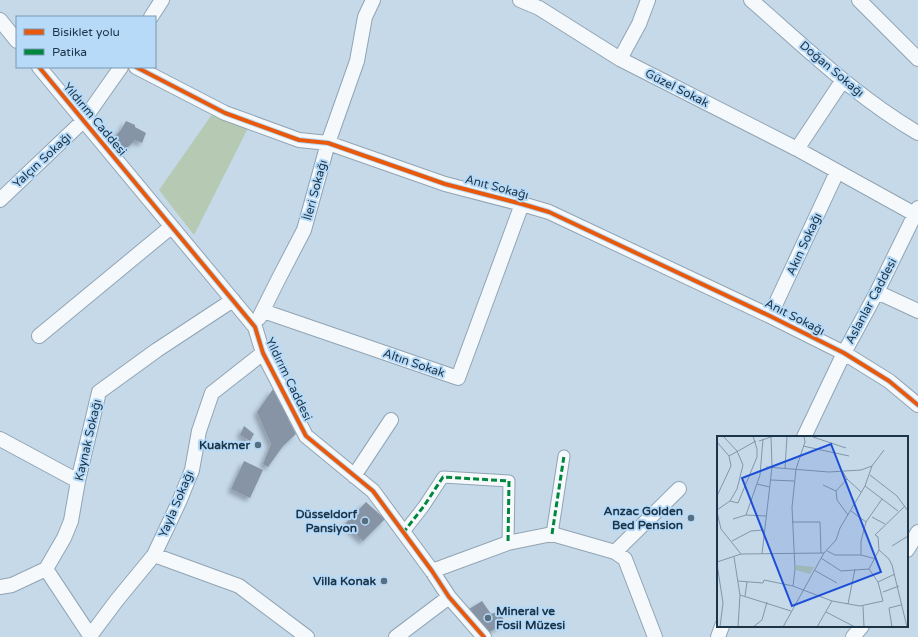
<svg xmlns="http://www.w3.org/2000/svg" width="918" height="637" font-family="'Varela Round',sans-serif">
<defs>
<filter id="shadow"><feDropShadow dx="-3.5" dy="3.5" stdDeviation="2" flood-color="#0004"/></filter>
</defs>
<rect width="100%" height="100%" fill="#c5d9e9"/>
<!-- green -->
<path fill="#b6c9b3" d="M213,113L249,126L194,235L159,190Z"/>
<!-- building -->
<path fill="#8694a5" filter="url(#shadow)" d="M126,121L135,125V127L146,133L142,143L135,140L120,155L108,143L121,130Z
M273,389L281,405H283L289,417L288,419L296,434L283,446L268,467L263,464L271,444L257,412Z
M244,426L254,434L250,441L240,435Z
M244,461L263,470L250,498L231,489Z
M366,502L385,519L363,541L345,524Z
M482,601L491,614L500,611L505,623L486,634L466,611Z"/>
<g fill="none" stroke-linecap="round" stroke-linejoin="round">
<defs>
<path id="pedestrian" d="M403,533L424,506L443,477L509,481L508,543
M552,534L564,456"/>
<path id="minor" d="M520,0L539,8L620,59L797,149L918,216
M751,0C804,46 856,97 918,133
M859,0L918,59
M151,17L162,0
M0,20L17,41
M620,59L639,24L648,0
M39,67L255,327L263,353L306,436L373,491L432,571L449,597L484,637
M136,67L225,113L299,140L328,143L445,184L522,204L549,212L770,316L844,353L889,381L918,405
M797,149L843,80
M0,200L83,121L121,67
M877,292L918,311
M263,311L458,378L522,204
M770,316L837,172
M259,318L279,278L304,230L328,143L357,61L365,17L373,0
M39,336L171,227
M804,437L844,353L877,292L918,208
M0,439L78,481
M354,476L391,420
M907,550L918,532
M615,552L679,489
M154,555L239,586L307,637
M46,569L91,637
M432,571L508,543L552,534L615,552L625,559L655,637
M0,587L12,585L46,569L64,538L71,521L78,481L99,392L157,350L233,300
M90,636L117,600L154,555L179,502L192,470L199,431L212,393L263,353
M396,637L449,597
M718,637L722,626
M853,637L862,626"/>
</defs>
<!-- pedestrian casing -->
<use href="#pedestrian" stroke="#90a4b4" stroke-width="13"/>
<!-- minor casing -->
<use href="#minor" stroke="#90a4b4" stroke-width="16"/>
<!-- pedestrian -->
<use href="#pedestrian" stroke="#f6f9fc" stroke-width="11"/>
<!-- minor -->
<use href="#minor" stroke="#f6f9fc" stroke-width="14"/>
<!-- quiet -->
<path stroke="#00873e" stroke-width="3" stroke-dasharray="6 3" stroke-linecap="butt" d="M403,533L424,506L443,477L509,481L508,543
M552,534L564,456"/>
<defs>
<path id="cycleway" d="M39,67L255,327L263,353L306,436L373,491L432,571L449,597L484,637
M136,67L225,113L299,140L328,143L445,184L522,204L549,212L770,316L844,353L889,381L918,405"/>
</defs>
<!-- cycleway casing -->
<use href="#cycleway" stroke="#b6daf8" stroke-width="6"/>
<!-- cycleway -->
<use href="#cycleway" stroke="#e8590c" stroke-width="4"/>
</g>
<!-- markers -->
<g fill="#566e80" stroke="#b6daf8" stroke-width="1.5">
<circle cx="258" cy="445" r="4"/>
<circle cx="691" cy="518" r="4"/>
<circle cx="365" cy="521" r="4"/>
<circle cx="384" cy="581" r="4"/>
<circle cx="488" cy="618" r="4"/>
</g>
<g text-anchor="middle" stroke-width="4" stroke-linejoin="round" paint-order="stroke">
<!-- street labels -->
<g font-size="12" fill="#1b3448" stroke="#b6daf8">
<text transform="translate(832 69) rotate(40)" y="4">Doğan Sokağı</text>
<text transform="translate(677 88) rotate(27)" y="4">Güzel Sokak</text>
<text transform="translate(95 119) rotate(50)" y="4">Yıldırım Caddesi</text>
<text transform="translate(42 160) rotate(-43)" y="4">Yalçın Sokağı</text>
<text transform="translate(497 187) rotate(15)" y="4">Anıt Sokağı</text>
<text transform="translate(315 190) rotate(-75)" y="4">İleri Sokağı</text>
<text transform="translate(804 244) rotate(-65)" y="4">Akın Sokağı</text>
<text transform="translate(871 301) rotate(-62)" y="4">Aslanlar Caddesi</text>
<text transform="translate(795 317) rotate(27)" y="4">Anıt Sokağı</text>
<text transform="translate(414 363) rotate(19)" y="4">Altın Sokak</text>
<text transform="translate(289 379) rotate(64)" y="4">Yıldırım Caddesi</text>
<text transform="translate(88 440) rotate(-77)" y="4">Kaynak Sokağı</text>
<text transform="translate(176 504) rotate(-67)" y="4">Yayla Sokağı</text>
</g>
<!-- poi labels -->
<g font-size="12" font-weight="bold" fill="#1b3448" stroke="#b6daf8" text-anchor="end">
<text x="250" y="449">Kuakmer</text>
<text x="683" y="515">Anzac Golden<tspan x="683" dy="14">Bed Pension</tspan></text>
<text x="357" y="518">Düsseldorf<tspan x="357" dy="14">Pansiyon</tspan></text>
<text x="376" y="585">Villa Konak</text>
<text x="496" y="615" text-anchor="start">Mineral ve<tspan x="496" dy="14">Fosil Müzesi</tspan></text>
</g>
</g>
<!-- overview -->
<g transform="translate(717 436)">
<rect width="191" height="191" fill="#c5d9e9"/>
<path d="M79,129L97,131L93,138L79,134Z" fill="#b6c9b3"/>
<path fill="none" stroke="#8197a9" stroke-width="1" d="M6,0L20,15L26,29L20,53L13,65M96,1L129,12M42,5L54,1M0,6L12,20L14,30L0,60M86,10L132,20M12,20L39,5M49,31L112,36L144,34L155,30L167,14M68,32L70,0M126,36L130,43L144,56M153,39L180,60L191,75M130,43L119,55L120,64L131,79M54,44L77,45M40,48L53,51M106,49L119,55M148,50L181,75M0,74L13,65L21,67L40,21V13L36,0M134,75L149,86M0,76L4,93L24,118M29,79L43,39L46,3M155,81L168,88M16,83L29,79L49,80M75,86H103L104,117M15,105L34,95L47,94M175,110L191,100M162,114L172,123L175,129L190,191M110,115L118,119H144L159,123M45,118L55,31L54,0M144,119V105L149,86L165,63M17,121L23,159L21,191M0,126L24,118L107,117M0,128L6,167L3,191M152,133L162,114L161,101L158,99L188,70M97,134L120,147M21,145L46,147L47,144L76,150L115,165L143,170L166,165L161,146L152,133L124,135L104,122M161,146L178,138M76,150L78,133L75,71L79,33L88,6L87,0M166,156L182,150M23,159L74,175M28,160L30,146M131,168L138,133M146,170L147,191M109,176L138,191M36,191L45,184L50,166M66,191L107,117L119,104L123,92L148,50L155,30M100,191L115,165M175,191L172,172L184,169"/>
<path fill="#1d4ed8" fill-opacity="0.15" stroke="#1d4ed8" stroke-width="2" d="M114,8L164,136L75,170L25,42Z"/>
<rect width="191" height="191" fill="none" stroke="#1b3448" stroke-width="2"/>
</g>
<!-- legend -->
<rect x="16" y="16" width="140" height="52" fill="#b6daf8" stroke="#7898b2"/>
<rect x="24" y="29" width="20" height="6" fill="#e8590c" stroke="#7898b2"/>
<text x="52" y="36" font-size="12" fill="#1b3448">Bisiklet yolu</text>
<rect x="24" y="49" width="20" height="6" fill="#00873e" stroke="#7898b2"/>
<text x="52" y="56" font-size="12" fill="#1b3448">Patika</text>
</svg>
